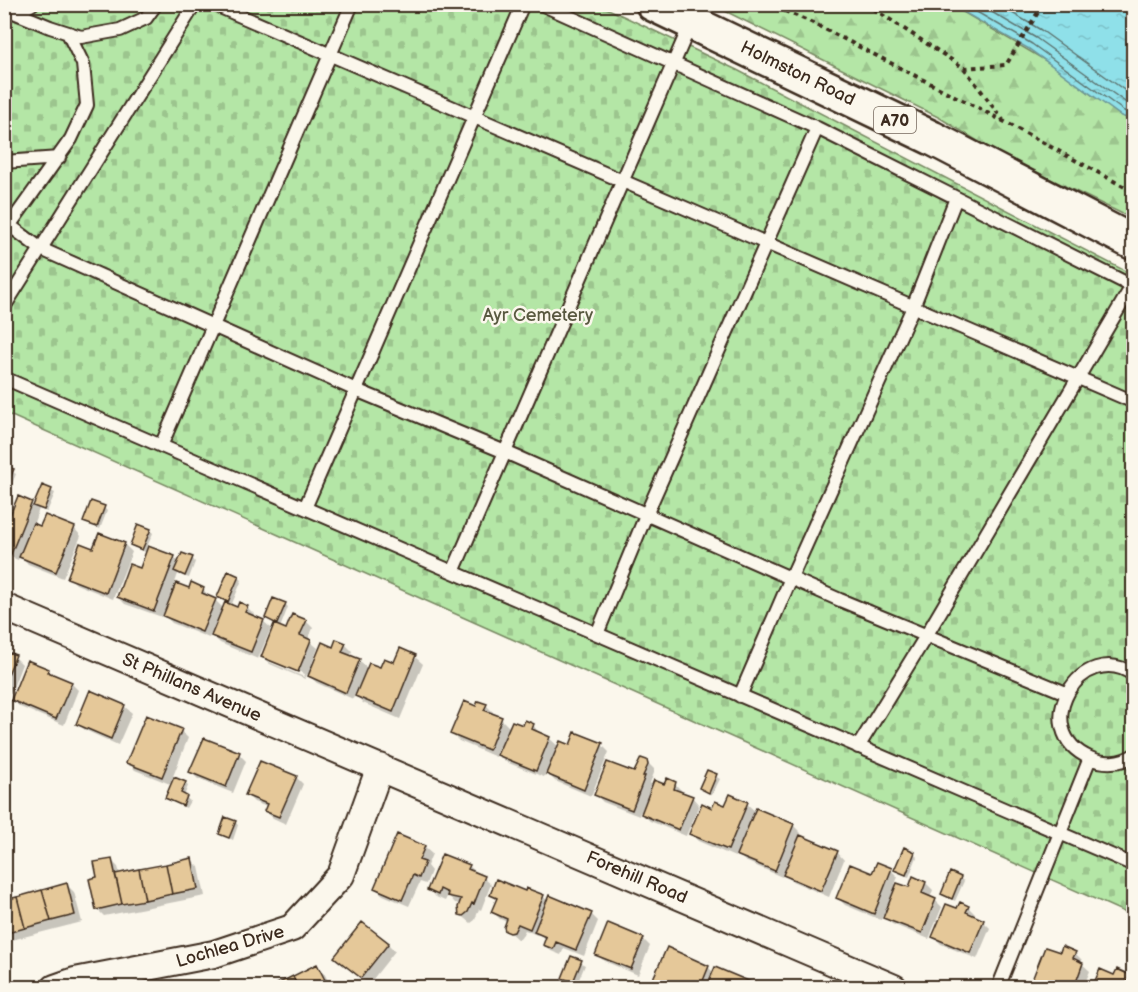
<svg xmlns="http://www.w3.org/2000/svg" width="1138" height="992" font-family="'Balsamiq Sans',sans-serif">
<defs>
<pattern id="forest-firs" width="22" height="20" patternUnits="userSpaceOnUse" patternTransform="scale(1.5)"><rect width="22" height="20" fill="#b4e6a6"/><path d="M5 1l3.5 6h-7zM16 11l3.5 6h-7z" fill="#9cc58e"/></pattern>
<pattern id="cemetery-stones" width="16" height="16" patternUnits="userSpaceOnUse" patternTransform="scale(1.5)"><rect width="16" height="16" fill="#b4e6a6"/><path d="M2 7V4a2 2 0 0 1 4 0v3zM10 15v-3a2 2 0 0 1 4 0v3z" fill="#9cc58e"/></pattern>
<pattern id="water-ripples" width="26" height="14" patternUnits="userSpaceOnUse" patternTransform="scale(1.5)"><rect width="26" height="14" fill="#8fe0e9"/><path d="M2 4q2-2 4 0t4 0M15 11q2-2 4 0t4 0" fill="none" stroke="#7cc0c7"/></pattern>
</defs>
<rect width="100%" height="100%" fill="#fbf7ec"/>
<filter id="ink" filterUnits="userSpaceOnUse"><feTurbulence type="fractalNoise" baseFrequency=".0167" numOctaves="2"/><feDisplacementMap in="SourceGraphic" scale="12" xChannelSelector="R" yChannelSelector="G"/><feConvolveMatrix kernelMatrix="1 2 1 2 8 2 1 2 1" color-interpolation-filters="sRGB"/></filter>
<g filter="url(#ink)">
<!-- forest -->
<path fill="url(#forest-firs)" stroke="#788862" stroke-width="1.5" d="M713,5H951L1048,62L1092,95L1133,119V219L999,154L940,118Z"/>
<!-- cemetery -->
<path fill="url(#cemetery-stones)" stroke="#788862" stroke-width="1.5" d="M5,5H600L737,70L1133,275V916L5,413Z"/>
<!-- water -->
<path fill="url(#water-ripples)" stroke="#6d9798" stroke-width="1.5" d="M951,5H1133V120L1121,116L1029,49Z"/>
<!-- shadow -->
<path fill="#0003" fill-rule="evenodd" d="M4,467L16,474L5,500H4Z
M43,487L55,493L47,512L39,509L33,525L41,528H74L81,536L63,578L28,564L20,555L18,560L4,554V514L11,517L31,504L35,507Z
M104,508L107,511L100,529L85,521Z
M150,530L153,533L147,547L174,557L180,563L192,558L195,562L189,578L178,574L171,594L203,589L210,598L215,600L224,609L226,602L219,597L238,577L242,580L231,606L237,609L247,607L254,614L253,617L263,621L271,628L258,659L220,643L211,634L209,638L172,623L163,614L162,617L125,604L118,597L141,570L147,553L132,545Z
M100,535L125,545L132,552L113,599L76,584L69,577L94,550Z
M285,604L288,607L280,628L286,631L306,621L313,628L308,640L318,648L312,663L314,664L333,649L345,644L352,651L350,657L359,661L368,669H381L395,664L401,650L415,657L423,664L400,719L363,703L355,694L353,699L317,683L307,674L305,679L270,664L262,657L276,624L267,618ZM269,659L305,674L304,677L269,662Z
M4,653L15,657L22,664L11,693L4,691Z
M48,671L53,676L71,683L78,690L64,725L20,707L12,700Z
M486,705L493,712L492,715L501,719L510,728L533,725L540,734L549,738L559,747L602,745L609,752L591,796L555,781L546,772L544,777L506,762L497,753L496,757L459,741L452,734L477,708Z
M124,706L132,713L118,745L85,730L77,723Z
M181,731L188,738L170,784L135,770L128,762Z
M239,754L246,761L233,793L198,779L191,772Z
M646,761L654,769V773L650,783L653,786L675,784L682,791V793L692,797L699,805L686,836L650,821L640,812L639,816L603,802L596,795L635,774Z
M708,772L720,779L712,795L700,788Z
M296,777L303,784L286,824L273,818L265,811L267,807L254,802L247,795Z
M185,783L188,786L184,796L190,801L186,808L167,798Z
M730,796L747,804L756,812L757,810L794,826L801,833L799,836L837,852L844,860L829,897L792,881L784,873L782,877L745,861L736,853L735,857L698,841L691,834L713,810L726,807Z
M235,822L238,825L233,840L220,833Z
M424,847L432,854L427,866L431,871L426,884L420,882L409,906L383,895L375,888Z
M914,853L917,857L909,877L899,873L896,870Z
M111,860L118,867L120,874L192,860L199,867L205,896L104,916L97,909L99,878Z
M469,866L491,884L481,910L479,909L475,920L471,923L460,914L461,904L455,903L448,895L445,901L436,897L429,890Z
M891,870L898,877L895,884L909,889L926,883L933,890L930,898L935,900L942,907L929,939L892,924L883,915L881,920L845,905L838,898L873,875Z
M951,874L964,881L955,901L942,894Z
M67,885L74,892L82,922L4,942V901Z
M526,893L543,896L548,902L591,914L598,921L584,956L564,948L561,955L551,951L544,944L546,940L538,933L537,935L525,930L521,938L518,940L507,930V922L500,919L493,912L497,900L492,895Z
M968,907L975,914L974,917L983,921L990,928L977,959L941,944L934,937L958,910Z
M643,939L650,946L638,975L604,961L597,954Z
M388,944L395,951L369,984L343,964Z
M1075,953L1082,960L1081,963L1090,971L1083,988H1042L1033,980L1061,954Z
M572,958L585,965L577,984L564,977Z
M317,966L324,973L332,988L273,987Z
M708,967L714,973L715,969L759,988H661L654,981Z
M1129,976L1134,980V988L1115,977Z
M507,984L521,988H506Z
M621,984L631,988H620Z"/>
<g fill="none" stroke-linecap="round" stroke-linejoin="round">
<!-- shore -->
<path stroke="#5d736f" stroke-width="1.5" d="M963,4L1032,44L1124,111L1134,114
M978,4L1036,38L1128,104L1134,106
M997,4L1041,30L1134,97"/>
</g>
<!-- building -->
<path fill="#e5c899" stroke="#3b2a1e" stroke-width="1.5" d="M4,466L14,469L4,492Z
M42,485L52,489L44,510L33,506Z
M18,496L32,502L11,554L4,551V513L10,515Z
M91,501L105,506L97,527L83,522Z
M45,515L75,527L56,572L19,557L33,523L40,526Z
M138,524L151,529L142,550L130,545Z
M99,533L125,543L106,593L67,578L80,543L93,548Z
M148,546L175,556L154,611L117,597L129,564L140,568Z
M182,553L193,557L185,576L174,571Z
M228,571L239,576L228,602L217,597Z
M191,582L204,588L202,593L216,599L202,632L163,616L176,583L189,588Z
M273,598L286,603L277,624L265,618Z
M225,602L237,607L239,602L248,606L245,612L264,620L251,652L211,636Z
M292,614L307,620L300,635L311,640L298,672L261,657L274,624L286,629Z
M336,639L346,643L342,652L360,659L346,693L308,676L322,642L333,647Z
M400,648L416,655L393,712L355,696L369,663L380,667L384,658L394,662Z
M4,651L16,655L4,684Z
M27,660L49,669L48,672L72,682L56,719L11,700Z
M90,690L125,705L111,739L76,724Z
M464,701L476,706L478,701L487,704L484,710L502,717L489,750L450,734Z
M146,715L182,729L162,777L126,763Z
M525,720L534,724L532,729L550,737L536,771L497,755L512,721L523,725Z
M575,732L603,743L584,790L546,774L560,741L570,745Z
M204,738L240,752L226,787L189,772Z
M641,758L647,760L648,765L643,776H645L632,810L594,795L607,762L634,772Z
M260,761L297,776L279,817L264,811L267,804L245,795Z
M707,770L717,774L709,793L699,788Z
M174,777L186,782L181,793L187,796L183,806L165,798Z
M667,778L676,782L674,789L693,796L679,830L641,814L654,780L664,784Z
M730,794L748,802L728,850L689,834L702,803L712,808L715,801L725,805Z
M756,808L794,824L775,871L736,855Z
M225,817L236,821L229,838L219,834Z
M397,834L425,846L419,860L425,862L419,878L413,875L402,900L374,888Z
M800,835L838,851L821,891L783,875Z
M904,847L915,852L906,875L894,870Z
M442,854L470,865L468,869L485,876L474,904L472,903L468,912L463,916L459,915L458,907L461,899L447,896L448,893L440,889L438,895L427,890Z
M192,858L198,889L172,894L166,864Z
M112,859L122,904L96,910L89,879L97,877L94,862Z
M877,862L892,868L874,914L836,898L850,864L872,873Z
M166,864L172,894L145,900L139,869Z
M139,869L145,900L122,904L115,874Z
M950,872L961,877L952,899L941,894Z
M913,876L926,882L922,893L936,899L922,933L883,918L897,883L909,887Z
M496,879L525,891L526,888L544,895L530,929L518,924L514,932L510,933L505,931L504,927L507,919L491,912L497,898L490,895Z
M67,883L75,915L51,921L42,890Z
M42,890L51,921L25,928L17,897Z
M549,895L592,913L576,950L556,942L553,949L543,945L546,937L534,932Z
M17,897L25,928L4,934V900Z
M960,902L969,906L966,912L984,920L970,953L932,937L946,904L957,908Z
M362,922L389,943L361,978L334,957Z
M608,923L644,938L631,969L595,955Z
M1062,946L1076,952L1073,958L1083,963L1074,988H1050L1032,980L1045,947L1060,952Z
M667,947L709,966L700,988H667L652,981Z
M571,956L582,960L573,982L562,978Z
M317,964L329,988H298L293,976Z
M715,967L758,985L757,988H706Z
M1100,969L1114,975L1117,969L1130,975L1127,981L1134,984V988H1092Z
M293,976L298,988H271V987Z"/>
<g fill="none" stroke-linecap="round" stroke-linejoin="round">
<defs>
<path id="service" d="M213,4L1134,402
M541,4L817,128L1134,287
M4,8L50,27L81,37L120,30L146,18L156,4
M17,13L32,4
M691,23L453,572L1134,865
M4,162L59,158
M4,217L9,225L41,249L356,390L505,452L840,600L1066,693
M4,233L71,139L87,105L83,64L68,33
M4,307L195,4
M4,378L453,572
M161,446L352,4
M305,508L523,4
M597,634L646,515L817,128
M1134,675C1082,637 1026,730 1090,758C1103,764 1121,764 1134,755
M740,696L791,578L913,307L956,198
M858,747L926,636L1132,286
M998,988L1090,758"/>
<path id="minor" d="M4,607L894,988
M55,988L75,981L214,954L292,928L341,875L380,767"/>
<path id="primary" d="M653,4L932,138L1134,243"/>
</defs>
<!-- service casing -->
<use href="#service" stroke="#3b2a1e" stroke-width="16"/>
<!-- minor casing -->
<use href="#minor" stroke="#3b2a1e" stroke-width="30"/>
<!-- primary casing -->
<use href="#primary" stroke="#3b2a1e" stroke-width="38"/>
<!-- path -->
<path stroke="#3b2a1e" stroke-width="4" stroke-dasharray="4.5 4.5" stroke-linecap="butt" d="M768,4L813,23L1005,122L1134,192
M866,4L964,68L1003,120
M964,68L1006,65L1043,4"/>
<!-- service -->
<use href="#service" stroke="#fbf7ec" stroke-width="12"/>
<!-- minor -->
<use href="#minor" stroke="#fbf7ec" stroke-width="26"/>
<!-- primary -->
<use href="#primary" stroke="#fbf7ec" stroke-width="33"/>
</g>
</g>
<g text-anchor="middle" stroke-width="5" stroke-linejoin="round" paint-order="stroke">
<!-- shield labels -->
<rect fill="#fbf7ec" stroke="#75685c" stroke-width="1.5" x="874" y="107" width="42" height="26" rx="4.5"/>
<g font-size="16" font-weight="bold" fill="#3b2a1e">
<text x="895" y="126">A70</text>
</g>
<!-- street labels -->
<g font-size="18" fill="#3b2a1e" stroke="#fbf7ec">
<text transform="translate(798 73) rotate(26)" y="6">Holmston Road</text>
<text transform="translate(192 687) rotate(23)" y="6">St Phillans Avenue</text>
<text transform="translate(637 877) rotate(23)" y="6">Forehill Road</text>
<text transform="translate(230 946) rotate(-16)" y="6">Lochlea Drive</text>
</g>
<!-- park labels -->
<g font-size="18" fill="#595940" stroke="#fbf7ec">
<text x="538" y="321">Ayr Cemetery</text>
</g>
</g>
<!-- margin -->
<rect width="1138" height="992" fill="none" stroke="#fbf7ec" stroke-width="24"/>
<rect x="12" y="12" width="1114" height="968" fill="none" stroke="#3b2a1e" stroke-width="2" filter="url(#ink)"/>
</svg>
